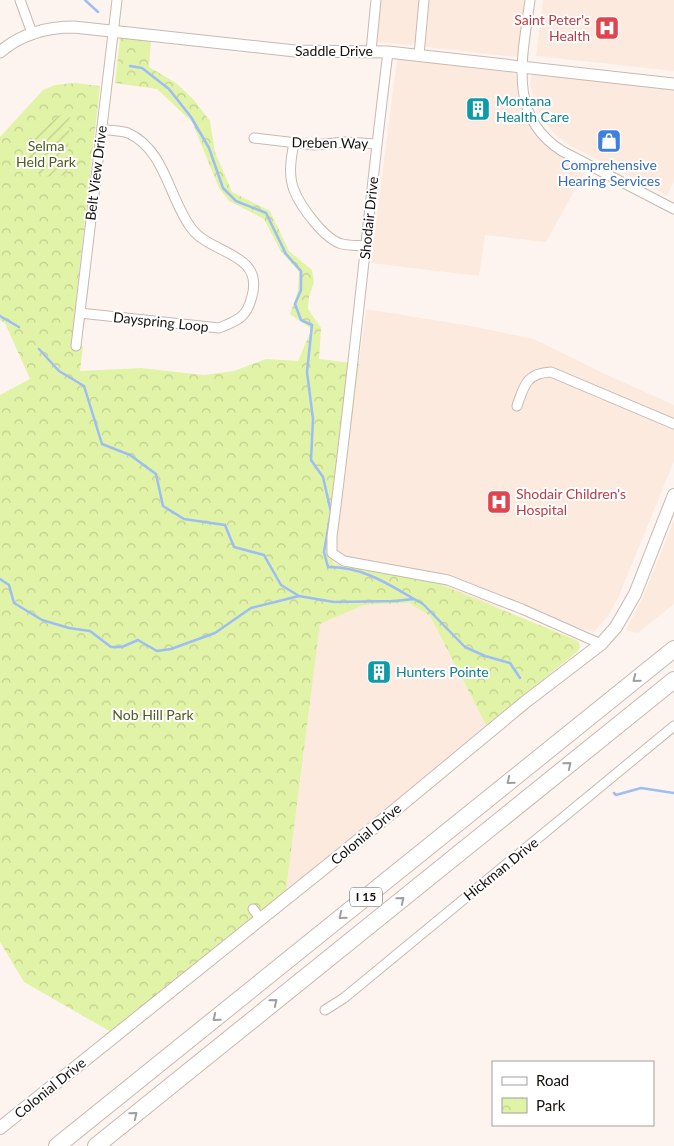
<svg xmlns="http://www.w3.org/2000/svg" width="674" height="1146" font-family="Lato,sans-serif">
<defs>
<pattern id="park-crowns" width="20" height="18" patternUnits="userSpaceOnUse" patternTransform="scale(1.25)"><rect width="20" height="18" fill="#e1f3a6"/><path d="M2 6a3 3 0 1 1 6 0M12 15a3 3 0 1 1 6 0" fill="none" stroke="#c0cf8e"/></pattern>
<pattern id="garden-furrows" width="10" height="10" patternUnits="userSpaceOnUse" patternTransform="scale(1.25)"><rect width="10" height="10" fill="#e1f3a6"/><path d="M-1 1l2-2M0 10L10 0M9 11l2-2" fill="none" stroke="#c0cf8e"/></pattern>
</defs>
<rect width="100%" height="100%" fill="#fef4ef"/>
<!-- built -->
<path fill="#fceadf" d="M381,0H420L416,37L415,42L411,45L376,42Z
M429,0H524L519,55L515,57L426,47L424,40Z
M543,0H674V71L536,56Z
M397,59L516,73L518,96L526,116L537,136L564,158L586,170L546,242L485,235L479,276L371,263Z
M533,73L674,90V181L667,195L567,144L553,132L540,114L534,99L530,85L531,76Z
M366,309L471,326L534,339L605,374L674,405V461L619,596L608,616L594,632L333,564Z
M674,520V604L638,633L626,630L643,597Z
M409,603L430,616L486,725L286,891L320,624L364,605Z"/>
<!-- park -->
<path fill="url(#park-crowns)" d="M120,38L151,41L149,67L176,83L194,100L210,121L215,152L232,192L270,211L289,251L312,270L314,282L309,297L308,309L321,328L319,359L359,364L333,564L430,580L576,640L579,642L580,648L577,652L486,725L430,616L409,603L364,605L320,624L286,891L111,1032L24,982L0,942V395L30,379L5,323L0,320V137L43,90L55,85L75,83L100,86L71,345L83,346L80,371L141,368L204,375L234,371L266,359L298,361L310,333V328L290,314L298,291L299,272L280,250L264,219L229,201L219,188L192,122L157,89L115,83Z"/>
<!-- garden -->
<path fill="url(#garden-furrows)" d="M67,111L70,113L67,175C43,178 42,178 23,162L35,131Z"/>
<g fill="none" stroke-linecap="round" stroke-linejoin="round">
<!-- stream -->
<path stroke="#9dbdf6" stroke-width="2.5" d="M85,0L98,12
M130,66L142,68L169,89L191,117L209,148L223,188L236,201L266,213L286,254L301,271V290L295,304L301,320L312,325L307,372L313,419L311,460L323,477L331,512L324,552L328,567C362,567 385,582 414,599
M0,316L19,327
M39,349L59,371L84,386L102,444L130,455L156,474L163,506L184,519L225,525L234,547L264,555L281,585L299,596
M0,579L9,585L14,603L42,620L69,628L90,631L111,647H122L138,640L157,651L171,649L215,633L251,608L299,596L334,602L395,601L414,599L423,604L465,647L485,656L510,663L520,678
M614,793L616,795L641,788L674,793"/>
<defs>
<path id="minor" d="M20,0L32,33
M530,0C523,55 506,116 562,151L674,209
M371,51L376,0
M388,52C368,213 353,376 332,537V553L344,561L448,580L522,609L601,644
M419,55L424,0
M254,138L314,145L345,142L377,144
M294,143C291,158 288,175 294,190C300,206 325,240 342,244C350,246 358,245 366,246
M80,313L219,328C239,320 247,317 252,296C264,253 211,254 192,229C169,200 166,150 128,133C120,130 110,131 102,129
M76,346L117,0
M517,406C524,386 526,373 551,372L674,424
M253,909L261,919
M325,1010L344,998L674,726"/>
<path id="tertiary" d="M0,52C21,34 47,27 74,27L295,51L388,52L674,84"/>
<path id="secondary" d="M0,1128L343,853L524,703L601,644L616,627L635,594L674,495"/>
<path id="motorway" d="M57,1146L674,649
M96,1146L674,680"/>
</defs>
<!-- minor casing -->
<use href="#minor" stroke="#c7b9b0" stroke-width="11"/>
<!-- tertiary casing -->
<use href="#tertiary" stroke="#c7b9b0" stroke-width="13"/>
<!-- secondary casing -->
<use href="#secondary" stroke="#c7b9b0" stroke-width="14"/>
<!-- motorway casing -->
<use href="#motorway" stroke="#c7b9b0" stroke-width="18"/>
<!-- minor -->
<use href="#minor" stroke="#fff" stroke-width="9"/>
<!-- tertiary -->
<use href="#tertiary" stroke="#fff" stroke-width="11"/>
<!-- secondary -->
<use href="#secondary" stroke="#fff" stroke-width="12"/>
<!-- motorway -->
<use href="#motorway" stroke="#fff" stroke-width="16"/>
</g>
<!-- one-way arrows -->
<defs><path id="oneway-chevron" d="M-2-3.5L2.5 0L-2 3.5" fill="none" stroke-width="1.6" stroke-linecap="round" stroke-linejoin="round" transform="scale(1.25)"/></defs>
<g stroke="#a19f9e">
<use href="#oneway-chevron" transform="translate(636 679) rotate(141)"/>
<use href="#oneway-chevron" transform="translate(568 765) rotate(-39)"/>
<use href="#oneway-chevron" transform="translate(510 781) rotate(141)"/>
<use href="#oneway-chevron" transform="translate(401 900) rotate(-39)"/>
<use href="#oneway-chevron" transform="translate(342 916) rotate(141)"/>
<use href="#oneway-chevron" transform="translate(274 1002) rotate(-39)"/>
<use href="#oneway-chevron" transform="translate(216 1018) rotate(141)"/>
<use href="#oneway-chevron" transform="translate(134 1115) rotate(-39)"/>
</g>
<!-- icons -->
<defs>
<symbol id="hospital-square" viewBox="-11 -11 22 22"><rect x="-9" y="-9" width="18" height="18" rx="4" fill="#e0444e" stroke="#fff"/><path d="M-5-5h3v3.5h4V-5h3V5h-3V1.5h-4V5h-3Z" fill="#fff"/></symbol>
<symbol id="building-square" viewBox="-11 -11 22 22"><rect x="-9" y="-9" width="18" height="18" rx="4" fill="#0f9aa8" stroke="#fff"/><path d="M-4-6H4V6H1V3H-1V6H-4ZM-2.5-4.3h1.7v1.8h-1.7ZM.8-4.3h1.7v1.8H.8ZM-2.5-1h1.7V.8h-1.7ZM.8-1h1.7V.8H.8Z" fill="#fff"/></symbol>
<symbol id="shop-square" viewBox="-11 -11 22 22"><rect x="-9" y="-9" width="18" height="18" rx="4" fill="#3f7fe0" stroke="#fff"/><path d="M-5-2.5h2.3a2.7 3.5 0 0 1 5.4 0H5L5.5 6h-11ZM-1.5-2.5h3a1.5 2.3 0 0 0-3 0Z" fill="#fff"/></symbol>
</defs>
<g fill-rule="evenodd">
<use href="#hospital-square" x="593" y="14" width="28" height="28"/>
<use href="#building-square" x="464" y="95" width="28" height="28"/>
<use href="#shop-square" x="595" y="127" width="28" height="28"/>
<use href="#hospital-square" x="485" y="488" width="28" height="28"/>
<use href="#building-square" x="365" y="658" width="28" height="28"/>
</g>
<g text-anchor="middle" stroke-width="4" stroke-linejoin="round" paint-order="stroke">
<!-- shield labels -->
<rect fill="#fff" stroke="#5b5856" stroke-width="1" x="350" y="887.5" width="32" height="19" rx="4"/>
<g font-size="12" font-weight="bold" fill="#15100d">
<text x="366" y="901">I 15</text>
</g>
<!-- health labels -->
<g font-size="14" fill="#be3a42" stroke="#fff" text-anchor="end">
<text x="590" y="25">Saint Peter's<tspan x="590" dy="16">Health</tspan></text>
<text x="516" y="499" text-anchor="start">Shodair Children's<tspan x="516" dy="16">Hospital</tspan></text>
</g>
<!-- street labels -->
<g font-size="14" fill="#15100d" stroke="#fff">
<text x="334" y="56">Saddle Drive</text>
<text transform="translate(330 143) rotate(1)" y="5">Dreben Way</text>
<text transform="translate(96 173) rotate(-83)" y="5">Belt View Drive</text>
<text transform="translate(369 218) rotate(-84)" y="5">Shodair Drive</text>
<text transform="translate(161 322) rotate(6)" y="5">Dayspring Loop</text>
<text transform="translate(366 834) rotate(-40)" y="5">Colonial Drive</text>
<text transform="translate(501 869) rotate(-39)" y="5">Hickman Drive</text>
<text transform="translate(50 1088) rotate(-39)" y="5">Colonial Drive</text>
</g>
<!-- culture labels -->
<g font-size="14" fill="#0d838f" stroke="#fff" text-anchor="start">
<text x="496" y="106">Montana<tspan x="496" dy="16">Health Care</tspan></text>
<text x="396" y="677">Hunters Pointe</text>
</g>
<!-- park labels -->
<g font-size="14" fill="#4f5b1f" stroke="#fff">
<text x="46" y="151">Selma<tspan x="46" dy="16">Held Park</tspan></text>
<text x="153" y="720">Nob Hill Park</text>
</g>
<!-- shop labels -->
<g font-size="14" fill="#366cbe" stroke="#fff">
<text x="609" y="170">Comprehensive<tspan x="609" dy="16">Hearing Services</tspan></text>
</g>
</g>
<!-- legend -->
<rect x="492" y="1061" width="162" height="65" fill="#ffffff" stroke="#a19f9e"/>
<rect x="502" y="1077" width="25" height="8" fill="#ffffff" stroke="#a19f9e"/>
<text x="536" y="1086" font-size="15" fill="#15100d">Road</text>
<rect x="502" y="1098" width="25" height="15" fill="url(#park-crowns)" stroke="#a19f9e"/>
<text x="536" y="1111" font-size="15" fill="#15100d">Park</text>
</svg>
